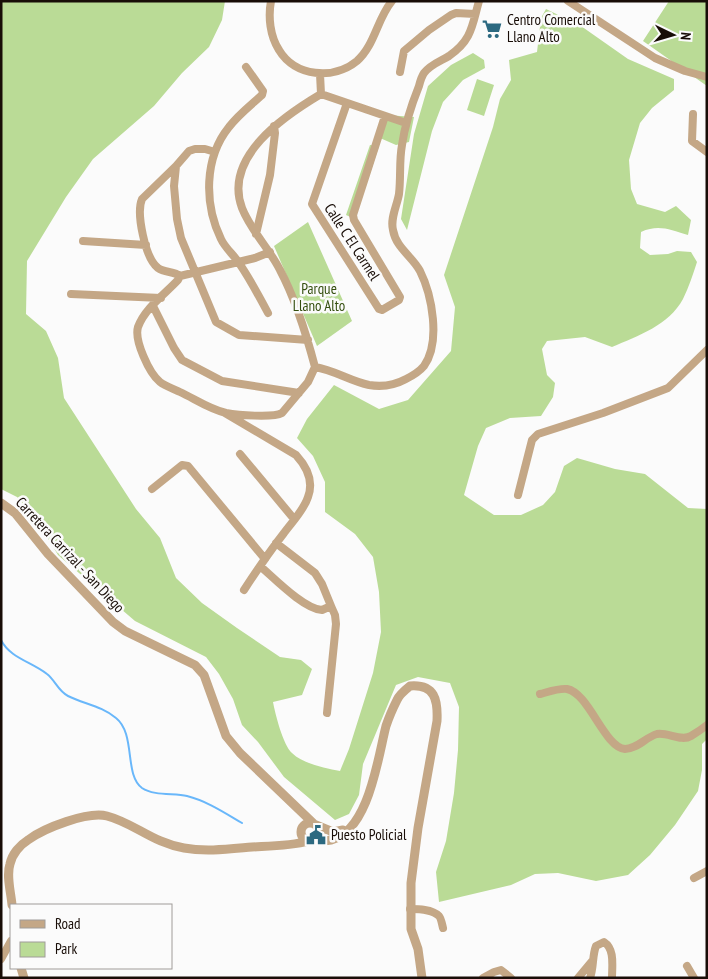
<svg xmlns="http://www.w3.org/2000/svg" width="708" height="979" font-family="'PT Sans Narrow',sans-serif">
<rect width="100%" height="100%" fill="#fbfbfb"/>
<!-- green -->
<path fill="#badb96" d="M1,1H225L222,20L209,47L182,73L154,106L93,159L66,197L27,261L26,314L46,331L58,358L64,398L136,509L160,538L176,578L202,603L237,628L280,657L301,660L312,669L302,695L273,702C275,713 283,745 292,753C303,764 325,768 340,771L349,749L373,673L381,632L379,592L373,557L355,534L325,512V482L313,456L297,438L307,419L334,385L379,409L408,400L451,351L455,307L444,275L493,127L500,99L511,80L509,60L537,52L541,18L546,9L581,26L628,59L674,79V90L652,108L640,123L629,160L631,189L637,204L665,212L676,206L691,220L688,235C670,230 659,224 641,232L640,248L650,255L668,254L677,251L691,252L697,262C693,274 689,287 683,299C669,325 638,336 612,347L585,337L547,341L542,349L547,375L555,383L553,397L541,416L510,418L486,428L478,446L464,495L494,515H521L543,505L555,492L564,466L577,458L615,469L645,474L688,508L707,509V739L702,744V770L698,791L675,825L650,855L628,875L596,881L558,873L535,874L511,885L439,902L436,872L446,841L454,793L458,750L459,707L450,683L418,677L396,685L363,764L359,795L349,814L335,820L284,777L258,742L242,725L233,699L219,674L206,657L135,621L58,555L35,517L17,497L1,489Z
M669,1H707V86L643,41Z
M473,53L484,60L485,68L463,80L443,102L432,131L407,230L401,219L414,134L428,86L451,65Z
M477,79L494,85L484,116L467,110Z
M386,115L414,117L409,142L396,145L380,138Z
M370,145L379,146L355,219L346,215Z
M308,222L352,321L317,346L274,246Z"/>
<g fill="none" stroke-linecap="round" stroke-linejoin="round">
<!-- stream -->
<path stroke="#69b7fa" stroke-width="2" d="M1,640C10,658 32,662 47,674C55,680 58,691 68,696C84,704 102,706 116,718C136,734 124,775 142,788C154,796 174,793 187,796C207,801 225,813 242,823"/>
<!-- minor -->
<path stroke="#c4a786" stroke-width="8" d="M271,1C268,17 270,36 279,50C295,77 334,80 357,61C375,45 377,19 392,1
M568,1L655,58L685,71L707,77
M246,67L263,91L262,95C251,105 238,115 229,127C204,158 204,204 221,239C225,248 234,255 239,263C250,279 259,296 268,313
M400,72L404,51L429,30L451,15L456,13L475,14
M320,74L321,94
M347,103L312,204L379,309L382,310L399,300L400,297L354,220L353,215L385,116
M693,114L692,141L707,152
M215,152L205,149H195L189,151L176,166L174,186L177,219L181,238L216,322L239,335L308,340
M176,166L142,199C136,213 145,258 158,268C165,273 174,271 180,276
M256,234L270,175L275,133L274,126
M83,241L146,245
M270,252L255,258L180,276L178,280C165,294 145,308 138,327C134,340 149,373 160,382C165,386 174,389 180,392C195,399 209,409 226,413C237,415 273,418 282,413L308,382L315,367C306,333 296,300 280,270C269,248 251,231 242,208C223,157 284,116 321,94L406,123
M71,294L161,298
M153,306L174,348L182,360L222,381L299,393
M315,367C334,370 350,381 369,385C381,387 395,385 406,379C412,376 419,372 424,366C441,342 432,295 420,271C412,256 396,248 393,230C390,218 397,206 399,194C401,177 399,161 402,145C405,124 411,106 419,86C420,82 422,76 424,73C431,64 441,61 449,56C472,40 472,26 479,1
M225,413L296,455C307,467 314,481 308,497C304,510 292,522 284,533C270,551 257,570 244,590
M240,454L294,519
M152,489L182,465L188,466L265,559
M518,495L532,440L538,434L603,413L668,388L707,350
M260,566C274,578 304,609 322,610L331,606L322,584L315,573L276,543
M540,694C548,692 559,688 567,689C589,693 604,747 625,749C637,749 646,737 657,734C668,732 681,742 691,736C696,733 702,729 707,725
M327,713L336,624L335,615L331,606
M694,878L707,871
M410,909C418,909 432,909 439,916C441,918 442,924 443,928
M1,959L11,941
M687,966L694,978
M483,978L494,972L501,970L511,978
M578,978L593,960
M590,978C594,967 592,956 596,946L604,942C615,949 612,966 612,978"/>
<!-- tertiary -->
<path stroke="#c4a786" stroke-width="9" d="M1,503L15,513L48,554L113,622L125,631L195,665L204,675L226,736L240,753L313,823
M301 832a9 9 0 1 1 18 0a9 9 0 1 1-18 0Z
M316,825L333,832L343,830
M312,841C318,841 325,841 331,840C369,831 378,757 386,726C389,717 393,708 397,700C399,695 405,690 410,686C435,684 438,700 437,721L418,828L411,883V929L418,949L422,978
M12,905C11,892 6,876 10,864C12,854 20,845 28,840C44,828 88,811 107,816C134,823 153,843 184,848C206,852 229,849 252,847C271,846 290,846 309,841
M21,968L24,978"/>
</g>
<!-- icons -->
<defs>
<symbol id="supermarket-bare" viewBox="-9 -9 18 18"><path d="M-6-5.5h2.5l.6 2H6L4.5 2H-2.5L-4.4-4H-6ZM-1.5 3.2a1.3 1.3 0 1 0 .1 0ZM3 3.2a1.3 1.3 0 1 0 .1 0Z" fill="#2c6980" stroke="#fbfbfb" stroke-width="2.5" paint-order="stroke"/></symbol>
<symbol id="civic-bare" viewBox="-9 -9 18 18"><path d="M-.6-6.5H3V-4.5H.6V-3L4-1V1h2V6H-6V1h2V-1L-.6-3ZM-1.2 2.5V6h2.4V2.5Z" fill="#2c6980" stroke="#fbfbfb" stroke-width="2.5" paint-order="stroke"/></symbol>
</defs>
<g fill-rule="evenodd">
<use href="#supermarket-bare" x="478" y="15" width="28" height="28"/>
<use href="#civic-bare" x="302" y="821" width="28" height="28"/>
</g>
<g text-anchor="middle" stroke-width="5" stroke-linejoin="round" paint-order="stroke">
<!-- poi labels -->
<g font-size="15" fill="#180d07" stroke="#fbfbfb" text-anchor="start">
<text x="507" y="25">Centro Comercial<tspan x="507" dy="17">Llano Alto</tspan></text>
<text x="331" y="840">Puesto Policial</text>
</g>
<!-- street labels -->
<g font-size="15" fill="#180d07" stroke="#fbfbfb">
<text transform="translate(352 242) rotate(57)" y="5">Calle C El Carmel</text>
<text transform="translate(70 555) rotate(47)" y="5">Carretera Carrizal - San Diego</text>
</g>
<!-- park labels -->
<g font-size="15" fill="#354f0f" stroke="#fbfbfb">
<text x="319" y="294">Parque<tspan x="319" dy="17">Llano Alto</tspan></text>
</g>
</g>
<!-- border -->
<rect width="708" height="979" fill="none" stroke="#180d07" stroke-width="5"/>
<!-- legend -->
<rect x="10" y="904" width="162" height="65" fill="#fbfbfb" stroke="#a09c99"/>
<rect x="20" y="920" width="25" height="8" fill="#c4a786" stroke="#a09c99"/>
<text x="55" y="929" font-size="15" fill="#180d07">Road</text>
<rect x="20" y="942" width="25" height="15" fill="#badb96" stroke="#a09c99"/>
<text x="55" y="954" font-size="15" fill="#180d07">Park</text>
<!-- north arrow -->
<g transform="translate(673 35) rotate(95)" stroke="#fbfbfb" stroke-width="4" paint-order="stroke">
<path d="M0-4L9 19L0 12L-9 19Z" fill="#180d07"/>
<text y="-8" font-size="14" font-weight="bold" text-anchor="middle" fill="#180d07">N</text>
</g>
</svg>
